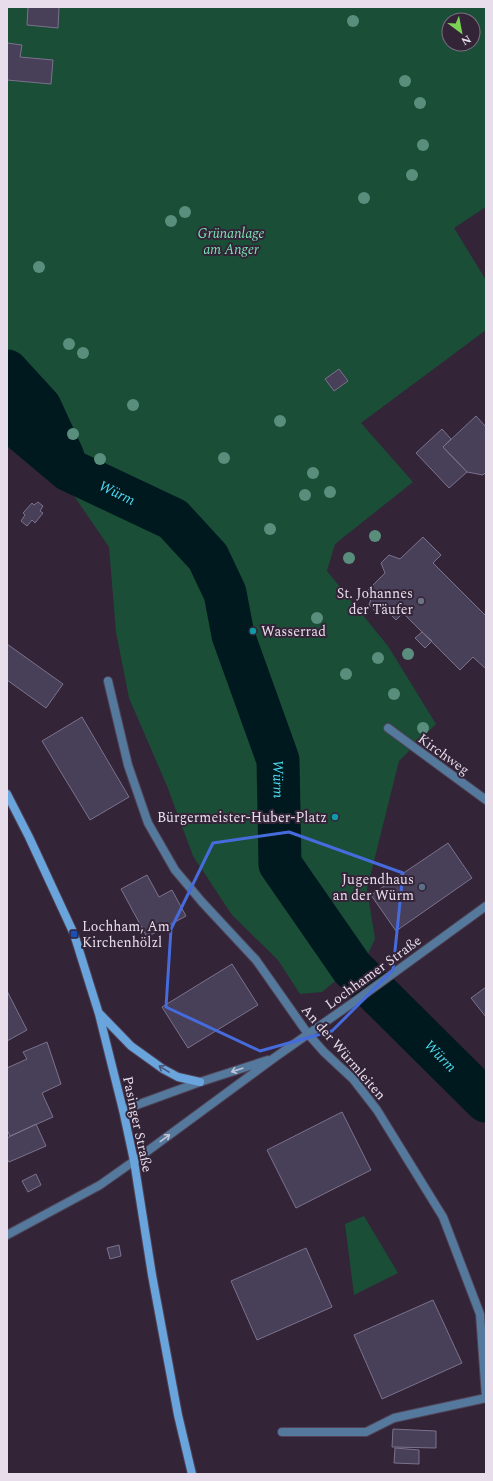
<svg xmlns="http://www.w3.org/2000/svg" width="493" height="1481" font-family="Spectral,serif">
<rect width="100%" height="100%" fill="#332438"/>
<!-- green -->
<path fill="#1a4e37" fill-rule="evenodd" d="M7,7H486V207L454,228L486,280V330L361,423L413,482L335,544L327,571L388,646L436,724L399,761L367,889L375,939L368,954L322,992L300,994L278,960L232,915L193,856L167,786L129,698L116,632L109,547L70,490L7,436ZM449,20H473V44H449Z
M364,1216L398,1273L354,1295L345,1224Z"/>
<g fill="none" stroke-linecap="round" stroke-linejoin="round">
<!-- river -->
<g stroke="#00191e" stroke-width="43">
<path d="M7,371L40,407L63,457"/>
<path id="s1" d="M7,418L69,470L173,519L208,557L225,593L233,635L278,760L280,864L352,968L486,1101"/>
</g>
</g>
<!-- building -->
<path fill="#483f58" stroke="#7b728d" d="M28,7H59L58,28L27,25Z
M7,43L22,45L20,57L53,60L51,84L7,80Z
M339,369L348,381L334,391L325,379Z
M476,416L486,427V472L483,475L467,472L443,447Z
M442,429L451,439L443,447L467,472L449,488L416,453Z
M38,502L43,506L40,511L43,513L35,523L32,520L27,526L21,521L25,515L23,513L32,503L34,505Z
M423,537L441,555L433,563L486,616V669L473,657L460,670L403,613L396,620L386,610L377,613L369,605L372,596L367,591L385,573L381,563L389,555L400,559Z
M422,632L432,641L425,648L415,638Z
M7,644L63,684L46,708L7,680Z
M82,717L129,797L90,820L42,741Z
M448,843L472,878L396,931L371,895Z
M147,875L159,897L172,890L186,916L147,937L121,889Z
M232,964L258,1005L188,1048L162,1007Z
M486,987V1017L471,998Z
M7,991L27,1030L7,1041Z
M47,1042L61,1084L42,1093L53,1117L10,1136L7,1130V1068L27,1059L23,1052Z
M342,1112L371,1170L296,1208L267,1150Z
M36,1124L46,1146L9,1162L7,1159V1138Z
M36,1174L41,1185L28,1192L22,1181Z
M119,1245L121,1256L110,1259L107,1248Z
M306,1248L332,1307L257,1340L231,1281Z
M433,1300L462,1363L382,1399L354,1335Z
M393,1429L436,1431V1448L392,1447Z
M395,1448L419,1450V1464L394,1463Z"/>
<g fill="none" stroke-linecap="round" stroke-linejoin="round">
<defs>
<path id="minor" d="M108,681L128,765L148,823L175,870L202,902L256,960L308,1034L324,1052L353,1079L377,1110L443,1217L480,1314L486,1397
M388,728L486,800
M7,1235L100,1185L134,1161
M282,1432H366L394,1418L486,1398"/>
<path id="tertiary" d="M123,1110L200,1082L268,1060
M134,1161L274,1058L358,999L486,906"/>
<path id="secondary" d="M7,794L29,837L74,934L99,1014L123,1110L134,1161L152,1275L178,1415L192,1474
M100,1014L131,1046L163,1069L178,1077L200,1082"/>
</defs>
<!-- minor casing -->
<use href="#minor" stroke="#504255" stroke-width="10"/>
<!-- tertiary casing -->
<use href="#tertiary" stroke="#504255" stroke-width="10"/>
<!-- secondary casing -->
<use href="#secondary" stroke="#504255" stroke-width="10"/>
<!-- minor -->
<use href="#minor" stroke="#54799c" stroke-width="8"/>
<!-- tertiary -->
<use href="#tertiary" stroke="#54799c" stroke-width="8"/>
<!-- secondary -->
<use href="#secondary" stroke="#69a4dc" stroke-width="8"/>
</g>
<!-- trees -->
<g fill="#5a8e7c">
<circle cx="353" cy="21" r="6"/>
<circle cx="405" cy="81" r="6"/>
<circle cx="420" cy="103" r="6"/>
<circle cx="423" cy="145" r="6"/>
<circle cx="412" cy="175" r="6"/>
<circle cx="364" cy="198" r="6"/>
<circle cx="185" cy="212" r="6"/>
<circle cx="171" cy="221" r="6"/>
<circle cx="39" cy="267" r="6"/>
<circle cx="69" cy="344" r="6"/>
<circle cx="83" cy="353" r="6"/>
<circle cx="133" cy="405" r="6"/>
<circle cx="280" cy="421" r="6"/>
<circle cx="73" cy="434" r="6"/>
<circle cx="224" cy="458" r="6"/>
<circle cx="100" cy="459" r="6"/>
<circle cx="313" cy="473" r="6"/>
<circle cx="330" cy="492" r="6"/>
<circle cx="305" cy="495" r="6"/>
<circle cx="270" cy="529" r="6"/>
<circle cx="375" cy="536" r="6"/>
<circle cx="349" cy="558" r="6"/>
<circle cx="317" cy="618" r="6"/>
<circle cx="408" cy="654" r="6"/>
<circle cx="378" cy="658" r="6"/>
<circle cx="346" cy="674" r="6"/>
<circle cx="394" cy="694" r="6"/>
<circle cx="423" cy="728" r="6"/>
</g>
<!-- one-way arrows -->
<defs><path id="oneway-shaft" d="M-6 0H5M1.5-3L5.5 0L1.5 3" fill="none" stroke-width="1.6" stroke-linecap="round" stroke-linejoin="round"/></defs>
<use stroke="#49577a" href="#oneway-shaft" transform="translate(164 1069) rotate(-148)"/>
<g stroke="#c3c5d7">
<use href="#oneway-shaft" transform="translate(237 1070) rotate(162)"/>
<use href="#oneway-shaft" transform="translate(165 1138) rotate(-36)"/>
</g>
<!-- marked area -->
<path fill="none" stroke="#466bdc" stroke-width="3" stroke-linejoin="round" d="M289,832L403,873L393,970L332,1031L260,1051L166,1007L171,929L213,843Z"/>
<!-- markers -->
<circle fill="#6b7280" stroke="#332438" stroke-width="1.5" cx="421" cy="601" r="4"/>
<g fill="#0f9aa8" stroke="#332438" stroke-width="1.5">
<circle cx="253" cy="631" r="4"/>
<circle cx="335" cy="817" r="4"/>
</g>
<circle fill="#5c6f8a" stroke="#332438" stroke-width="1.5" cx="422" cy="887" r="4"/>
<rect fill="#1a4fb4" stroke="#332438" stroke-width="1.5" x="70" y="930" width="8" height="8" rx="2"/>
<g text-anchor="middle" stroke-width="4" stroke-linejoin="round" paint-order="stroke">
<!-- park labels -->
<g font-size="14" font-style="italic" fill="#7ae4b3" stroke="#332438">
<text x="231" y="238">Grünanlage<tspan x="231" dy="16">am Anger</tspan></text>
</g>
<!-- poi labels -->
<g font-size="14" fill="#e8deeb" stroke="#332438" text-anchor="end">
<text x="413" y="598">St. Johannes<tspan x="413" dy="16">der Täufer</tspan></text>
<text x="261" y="636" text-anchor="start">Wasserrad</text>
<text x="327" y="822">Bürgermeister-Huber-Platz</text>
<text x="414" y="884">Jugendhaus<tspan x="414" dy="16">an der Würm</tspan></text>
<text x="82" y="931" text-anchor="start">Lochham, Am<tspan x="82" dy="16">Kirchenhölzl</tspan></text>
</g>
<!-- street labels -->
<g font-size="14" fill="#e8deeb" stroke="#332438">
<text transform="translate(444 754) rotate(36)" y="5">Kirchweg</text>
<text transform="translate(373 972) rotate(-36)" y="5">Lochhamer Straße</text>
<text transform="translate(344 1052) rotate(49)" y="5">An der Würmleiten</text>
<text transform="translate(138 1124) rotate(78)" y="5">Pasinger Straße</text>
</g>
<!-- water labels -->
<g font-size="15" font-style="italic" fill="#4cd9f1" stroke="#332438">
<text dy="5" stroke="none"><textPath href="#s1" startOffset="134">Würm</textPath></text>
<text dy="5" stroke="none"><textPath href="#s1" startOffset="482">Würm</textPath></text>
<text dy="5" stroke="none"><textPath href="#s1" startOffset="818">Würm</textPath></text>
</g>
</g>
<!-- border -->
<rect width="493" height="1481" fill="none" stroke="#e8deeb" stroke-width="16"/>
<!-- north arrow -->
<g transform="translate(461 32) rotate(148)"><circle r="19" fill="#332438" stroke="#7b6e80"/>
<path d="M0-3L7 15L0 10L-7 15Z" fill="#7cd155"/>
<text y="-6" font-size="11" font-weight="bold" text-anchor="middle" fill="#e8deeb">N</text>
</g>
</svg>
